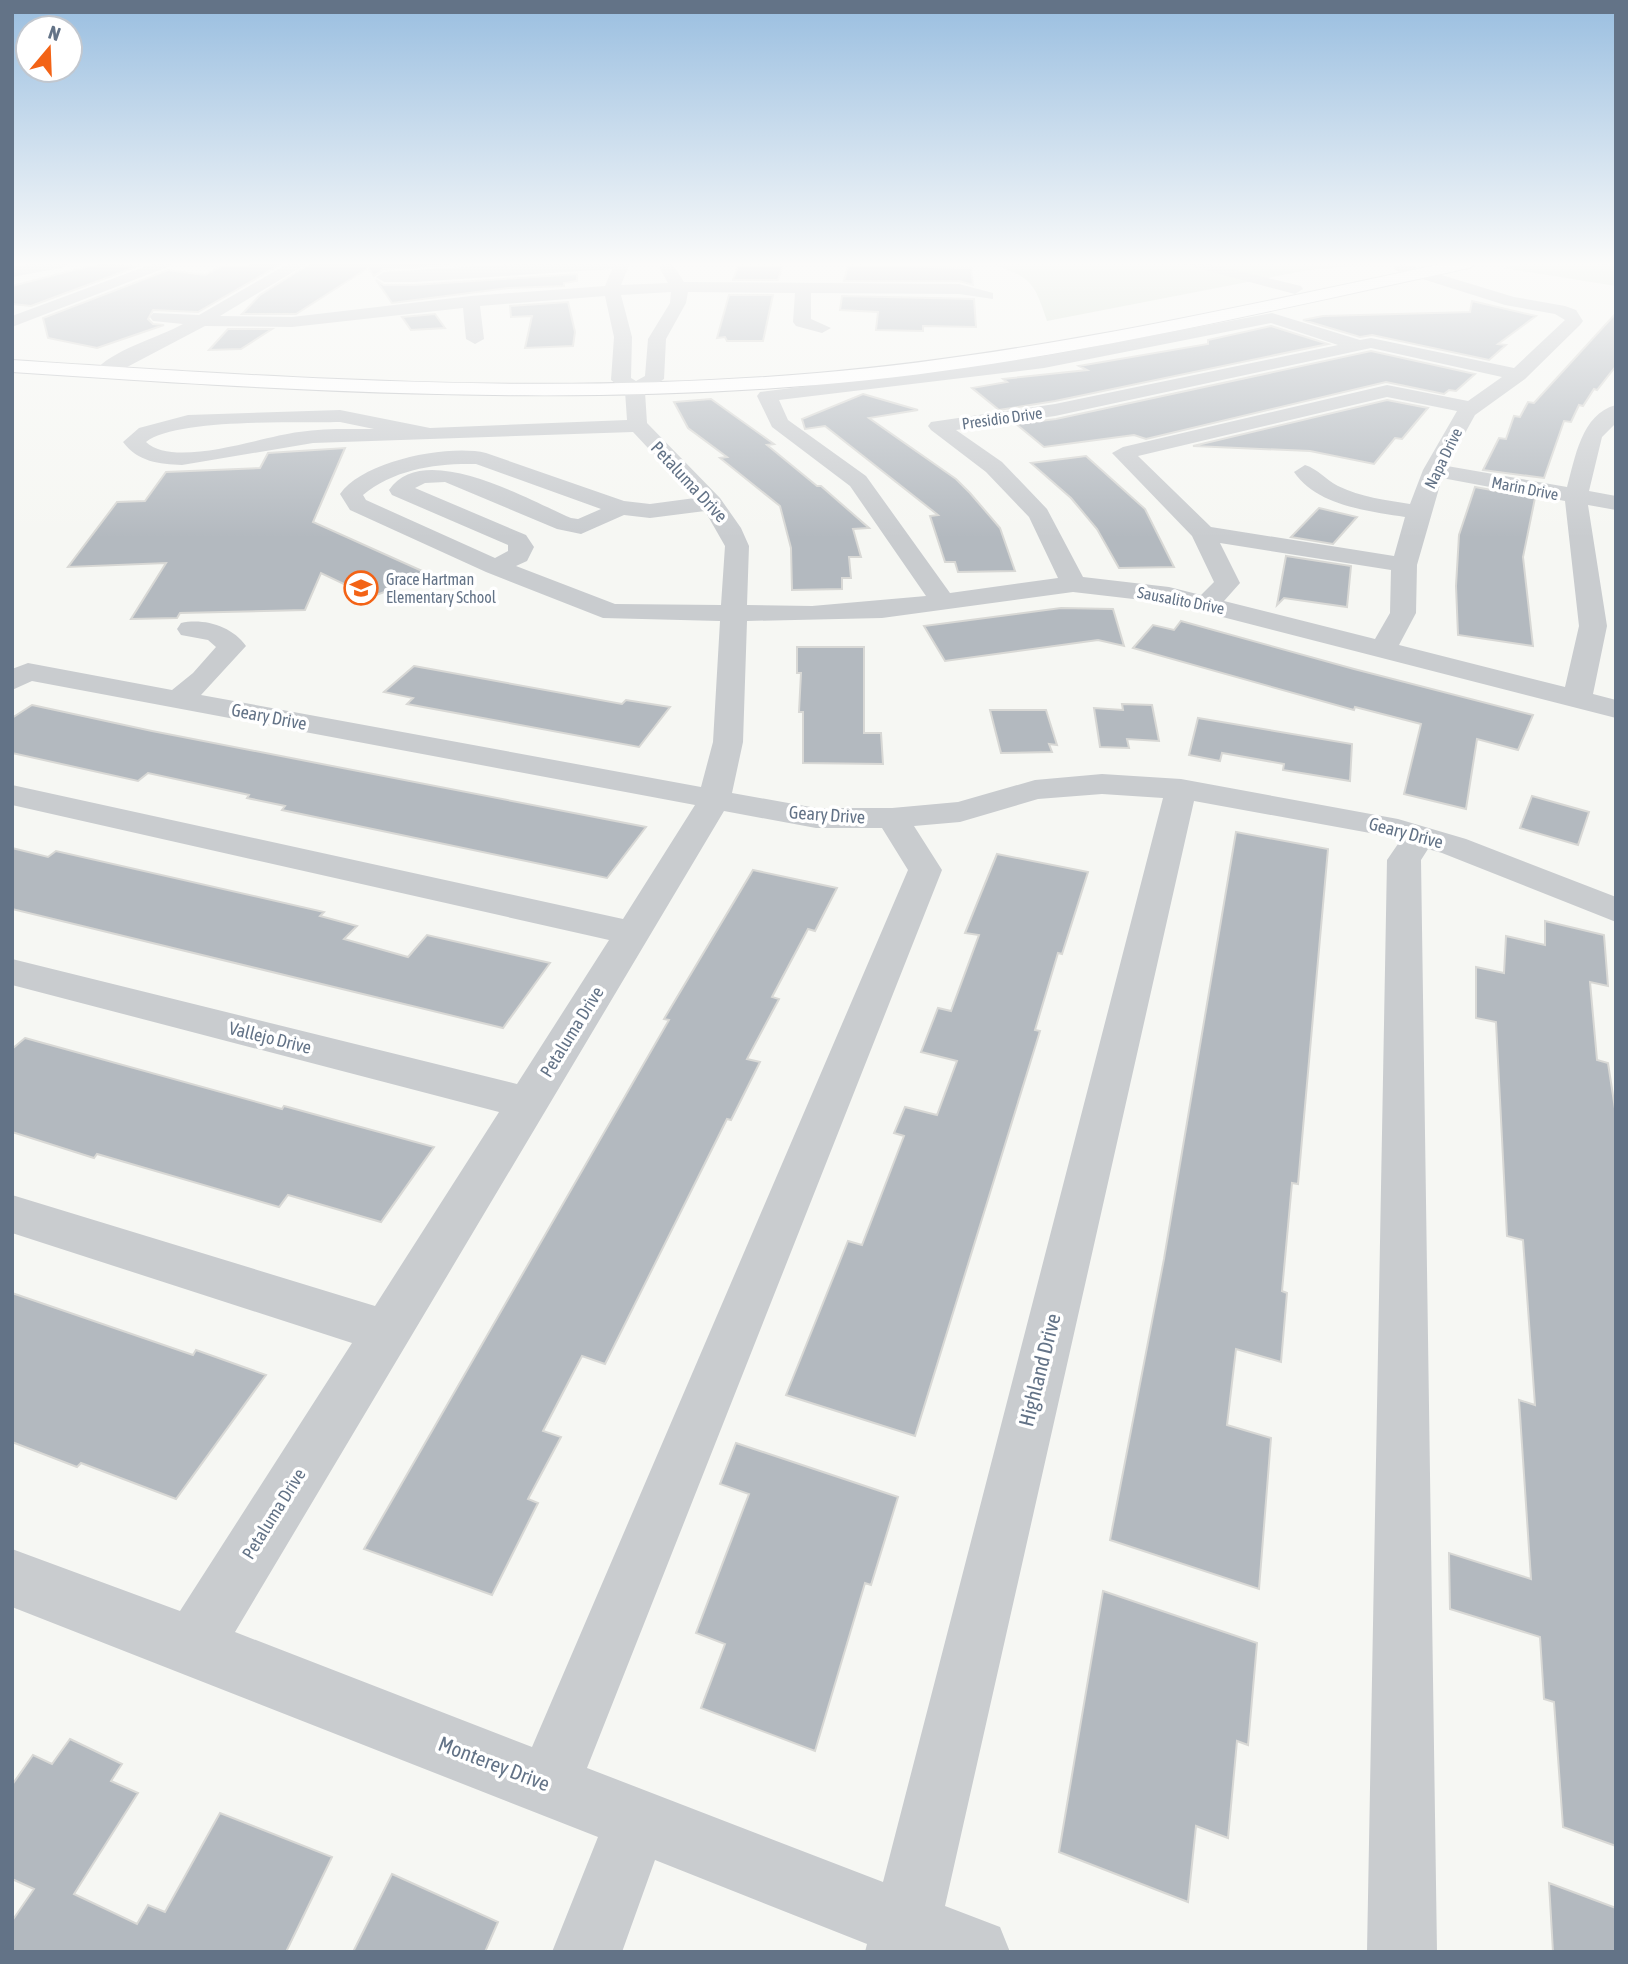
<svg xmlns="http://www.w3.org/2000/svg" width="1628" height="1964" font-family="'Asap Condensed',sans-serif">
<rect width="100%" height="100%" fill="#f6f7f3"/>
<!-- green -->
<path fill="#d6dfd3" d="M989,263H1388L1309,270L1047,321C1033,279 1031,278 989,263Z
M1522,263H1616V286L1503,268Z"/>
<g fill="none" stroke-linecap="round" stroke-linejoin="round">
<!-- stream -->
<path stroke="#c4cdd3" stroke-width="4.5" d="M1601,263L1616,265"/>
</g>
<!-- building -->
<path fill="#b3b9bf" stroke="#d8d8d5" stroke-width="2" d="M101,263L141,265L31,306L12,304V286Z
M248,263H283L198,312L153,310L148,319L153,324L164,325L97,348L48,338L43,318L168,270L205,275L224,265L248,266Z
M311,263H485L384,269L374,276L368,268L296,314H242L260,295Z
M738,265H783L778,280H733Z
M848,265L971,268L973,285L959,281H844Z
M577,274V281L564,283V286L508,288L392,303L376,280L384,285H414Z
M729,295H773L763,341H727L725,337L717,338Z
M842,296L974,299L976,327L923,326V331L876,330L878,312L840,310Z
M1472,301L1536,316L1498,344L1506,345L1489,360L1372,335L1360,337L1303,320L1323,316L1470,312Z
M568,302L575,332L573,346L525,348L532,316L511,317L510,306Z
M1616,313V366L1597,390L1594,389L1583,406L1579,405L1571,422L1564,421L1544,478L1483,470L1499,438L1506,439L1514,416L1520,417L1528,402L1534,403Z
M435,314L445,328L411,330L402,317Z
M1271,326L1328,344L1055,401L999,410L972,388L1007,382L1003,379L1087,370L1079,366L1208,344V340Z
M228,329H272L241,349L209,350Z
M1371,351L1475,374L1456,391L1449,390L1444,394L1386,382L1146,439L1134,435L1044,447L1016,424L1056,419Z
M863,394L918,410L869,418L956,479L970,493L1000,528L1015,571L958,572L955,562H945L930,516L938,515L825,426L805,429L802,419Z
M711,399L774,444L767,445L817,486H821L869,528L853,529L861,557H849L851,578H842V589L792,590L791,548L780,506L720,458L727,457L688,428L674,402Z
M1387,400L1428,408L1402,439L1395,438L1374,464L1310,451L1193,446Z
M345,448L313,522L431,575L371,597L321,573L305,610L180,613L177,618L131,619L166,563L68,567L117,502L145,501L166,472L260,468L268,453Z
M1086,456L1145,509L1174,567L1119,568L1097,529L1071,498L1031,463Z
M1475,487L1535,498L1523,557L1533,646L1458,635L1456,586L1459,535Z
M1319,508L1357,517L1333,544L1291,537Z
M1286,556L1351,566L1347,607L1284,598L1277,605Z
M1061,608L1113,609L1124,646L1098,640L945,661L924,626Z
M1181,621L1354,669L1533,715L1518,750L1477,739L1466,809L1404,794L1421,724L1355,707L1354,710L1133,648L1153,625L1174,630Z
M797,647H864V733H881L883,764L803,763V712H799L801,673H797Z
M414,666L622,704L626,700L670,707L639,747L407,704L413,698L384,692Z
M1122,704L1152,705L1159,741L1127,739L1129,748L1100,747L1094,708L1123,710Z
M32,705L152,731L646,827L607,878L282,810L285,806L247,798L249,795L148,773L138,781L12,753V718Z
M990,710H1046L1057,745L1049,744L1052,752L1001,753Z
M1198,718L1352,744L1350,781L1283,770L1284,764L1222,753L1220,761L1189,755Z
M1532,796L1589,812L1578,845L1520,828Z
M1236,832L1328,849L1298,1184L1292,1183L1282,1291L1287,1293L1281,1362L1236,1349L1227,1425L1271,1438L1259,1589L1110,1540L1164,1259Z
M12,848L48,857L56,851L324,912L320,916L357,926L344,939L408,957L427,935L550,963L503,1028L12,909Z
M997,854L1088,872L1062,954L1058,953L1035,1030L1040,1031L915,1436L786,1395L848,1241L862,1245L904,1136L894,1133L905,1107L937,1115L957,1061L921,1052L938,1008L951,1011L979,935L965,933Z
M753,870L837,888L815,931L808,929L772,997L779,999L747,1059L760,1062L731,1120L727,1119L605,1364L582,1356L543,1431L561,1437L528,1499L538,1503L492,1595L364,1549L669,1020L664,1019Z
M1545,921L1604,935L1608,986L1590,982L1597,1060L1608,1063L1616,1115V1846L1563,1827L1554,1702L1544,1699L1540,1637L1450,1609L1449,1553L1531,1579L1519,1400L1535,1405L1523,1240L1507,1236L1496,1022L1476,1018V967L1504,973L1506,936L1545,945Z
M25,1038L282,1109L284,1106L434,1147L381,1222L288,1195L279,1207L97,1154L94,1158L12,1132V1049Z
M12,1293L193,1355L196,1350L266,1375L176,1499L81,1463L77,1467L12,1442Z
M736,1443L898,1497L871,1585L865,1583L815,1751L701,1708L725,1644L696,1633L749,1494L720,1484Z
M1103,1591L1257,1643L1248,1745L1237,1741L1228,1838L1196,1826L1188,1902L1059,1852Z
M70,1739L122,1764L111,1781L138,1793L74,1894L137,1924L148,1905L165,1912L220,1813L332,1857L286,1952H12V1921L34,1889L12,1879V1785L33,1755L52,1764Z
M392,1874L498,1922L485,1952H353Z
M1549,1883L1616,1908V1952H1553Z"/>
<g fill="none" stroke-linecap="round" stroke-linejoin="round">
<defs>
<path id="major" d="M1446,263H1477L1469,268C1254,314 1036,367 816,385C548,407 280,390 12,372V360C280,378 549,396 817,373C1029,355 1239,307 1446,263Z"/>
</defs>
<!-- major casing -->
<use href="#major" stroke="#bbbec2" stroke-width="2"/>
<!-- minor -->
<path fill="#c9cccf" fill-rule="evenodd" d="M35,263H69L61,268L12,277V267Z
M155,263H178L12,327V316Z
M289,263H308L220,316L292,317L471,296L605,286L612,269L414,282H384L376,277L384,272L531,263H630L621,285L668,283L658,265L672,263L684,282L959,284L993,293V299L959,294L811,293V319L831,328L822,333L796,326L793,322L795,293L688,292L686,303L666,339L664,379L645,392L647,423L720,498L741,528L749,546L747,605L812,606L926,596L850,486L772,427L757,396L760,392L1044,356L1272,313L1360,340L1371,338L1514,368L1565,320L1555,314L1505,305L1397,271L1394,268L1402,263L1514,297L1565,306L1576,310L1583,321L1580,325L1525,379L1475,415L1447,466L1567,487C1575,459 1581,414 1616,405V423L1602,437L1589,491L1616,496V510L1588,505L1607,626L1593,694L1616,700V718L1168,603L1073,592L882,618L747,621L743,742L732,793L816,808H892L958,802L1035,780L1102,774L1181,779L1398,819L1466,839L1616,897V922L1442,853L1428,849L1421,860L1437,1952H1367L1387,860L1400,841L1381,835L1194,801L945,1906L1000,1927L1010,1952H865L867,1944L655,1860L622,1952H552L598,1837L12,1607V1549L180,1611L352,1343L12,1233V1195L375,1306L499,1112L12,985V959L517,1084L609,940L12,805V785L623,919L695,805L32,681L12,690V669L28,663L172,690L193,673L216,647L208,640L181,635L177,629L181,623C204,618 232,626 246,646L201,695L701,787L713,742L720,621L603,618L486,572L350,510L340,494C363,461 448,444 486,453L624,501L650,504L695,498L633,432L313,443L182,465C159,464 138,462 123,442L139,428L188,415L340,410L430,428L627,420L625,391L611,380L614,337L605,296L480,306L484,339L475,344L466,339L463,308L292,327L205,326L110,376L103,378L94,372C111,350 158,338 183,324L153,321L150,317L153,313L199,315ZM671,292L670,303L648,339L645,376L636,381L631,378L632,337L621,295ZM1271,323L1338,345L1055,404L931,422L928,426L931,430L986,472L1029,517L1058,578L950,593L866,476L788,420L779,400L1044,368ZM1371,348L1502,377L1468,401L1387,385L1123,447L1112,453L1192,536L1214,582L1201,595L1169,587L1083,577L1047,509L1002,462L956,430L1055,416ZM1387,397L1457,411L1423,470L1410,504C1385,500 1361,497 1338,486C1326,480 1318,469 1305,465L1294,472C1317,506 1368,511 1405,517L1394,556L1211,527L1138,456ZM340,422L374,429C349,429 324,428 299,432C263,436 175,469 146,442C175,418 298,423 340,422ZM476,464L601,509L578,519L571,518C528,500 424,439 389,490L392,495L508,545V551L495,558L366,500L363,495C394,469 437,463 476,464ZM1442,478L1565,501L1579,626L1565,687L1399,645L1416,613L1417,565ZM445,482L557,529L581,534L624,515L650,518L705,511L725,546L721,605L615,604L516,566L527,561L534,547L526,535L415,488L425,483ZM1220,543L1391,570L1390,613L1375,639L1224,601L1240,583ZM1102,794L1163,798L883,1882L587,1768L942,870L914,826L960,822L1038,799ZM724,811L816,828H882L908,870L532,1747L235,1632Z
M1178,263H1206L1301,286L1303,289L1295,294Z"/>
<!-- major -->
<use href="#major" fill="#fff" fill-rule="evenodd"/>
</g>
<!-- sky -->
<linearGradient id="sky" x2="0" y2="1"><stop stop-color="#99bee0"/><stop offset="0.49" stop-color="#fbfbfa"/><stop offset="1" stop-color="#fbfbfa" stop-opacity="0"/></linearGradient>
<rect width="1628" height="538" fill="url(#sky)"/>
<!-- icons -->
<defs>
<symbol id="school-ring" viewBox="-11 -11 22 22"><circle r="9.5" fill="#fff" stroke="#f36316" stroke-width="1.5"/><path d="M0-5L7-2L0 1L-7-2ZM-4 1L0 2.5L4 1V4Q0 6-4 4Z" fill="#f36316"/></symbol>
</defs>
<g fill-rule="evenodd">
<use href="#school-ring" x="342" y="569" width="38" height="38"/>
</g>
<g text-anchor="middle" stroke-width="7" stroke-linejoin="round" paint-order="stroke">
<!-- far-street labels -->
<g font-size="16" fill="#637387" stroke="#fff">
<text transform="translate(1002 418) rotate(-8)" y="6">Presidio Drive</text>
<text transform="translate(1443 458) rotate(-64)" y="6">Napa Drive</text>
<text transform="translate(1525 488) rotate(11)" y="6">Marin Drive</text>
<text transform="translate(1181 600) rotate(11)" y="6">Sausalito Drive</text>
</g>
<!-- far-poi labels -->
<g font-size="16" fill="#637387" stroke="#fff" text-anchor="start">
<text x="386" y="585">Grace Hartman<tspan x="386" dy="18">Elementary School</tspan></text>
</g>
<!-- street labels -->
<g font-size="18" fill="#637387" stroke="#fff">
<text transform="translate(689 482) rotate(47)" y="6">Petaluma Drive</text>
<text transform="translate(269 717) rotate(11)" y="6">Geary Drive</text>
<text transform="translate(827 815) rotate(4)" y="6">Geary Drive</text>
<text transform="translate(1406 833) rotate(15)" y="6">Geary Drive</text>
<text transform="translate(572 1032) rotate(-58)" y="6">Petaluma Drive</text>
<text transform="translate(270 1038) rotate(14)" y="6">Vallejo Drive</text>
<text transform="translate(274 1514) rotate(-58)" y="6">Petaluma Drive</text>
</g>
<!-- near-street labels -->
<g font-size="21" fill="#637387" stroke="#fff">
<text transform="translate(1040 1370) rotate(-76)" y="7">Highland Drive</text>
<text transform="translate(494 1764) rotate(21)" y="7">Monterey Drive</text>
</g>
</g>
<!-- border -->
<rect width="1628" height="1964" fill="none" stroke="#637387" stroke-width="28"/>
<!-- north arrow -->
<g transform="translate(49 49) rotate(19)"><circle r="33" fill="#ffffff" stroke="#c1c7cf" stroke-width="2"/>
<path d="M0-5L12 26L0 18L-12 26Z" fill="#f36316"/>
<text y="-10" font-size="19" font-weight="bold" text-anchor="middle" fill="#637387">N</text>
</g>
</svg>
